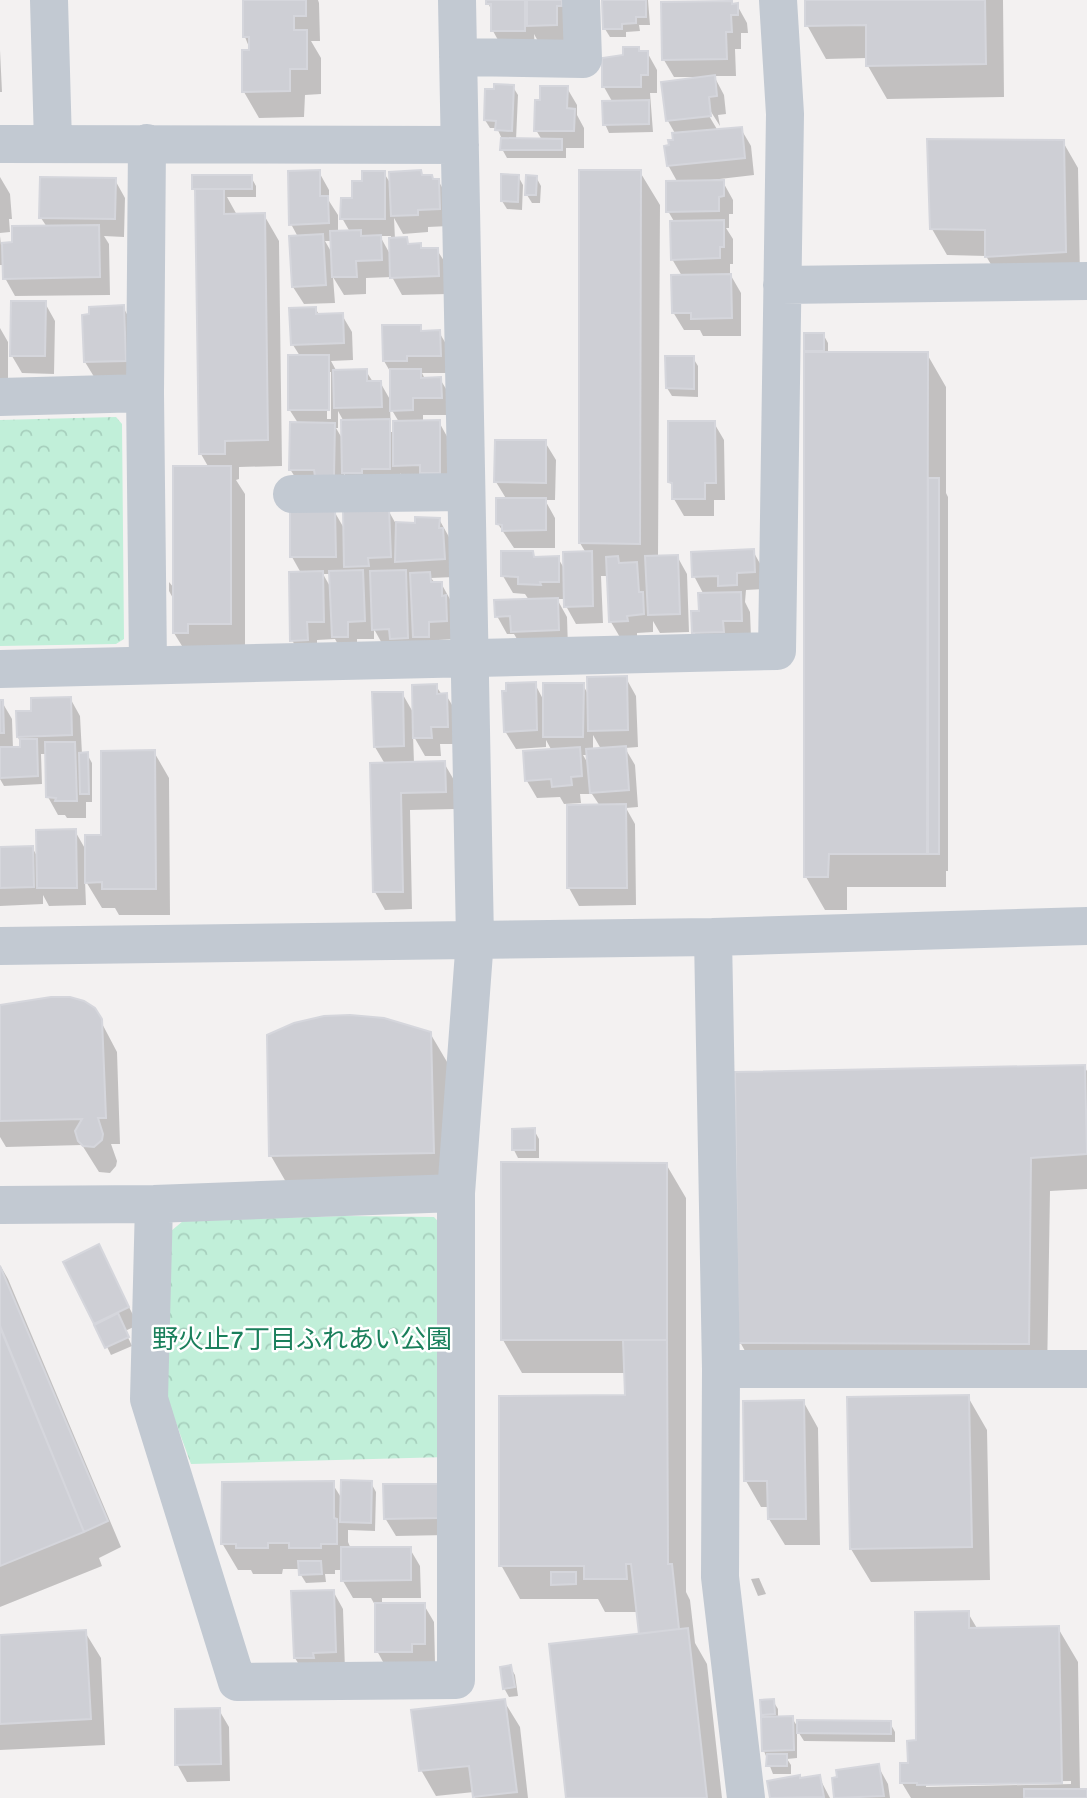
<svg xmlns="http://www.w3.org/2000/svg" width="1087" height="1798" font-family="Signika,'Noto Sans JP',sans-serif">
<defs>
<pattern id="park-crowns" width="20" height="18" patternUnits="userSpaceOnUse" patternTransform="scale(1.75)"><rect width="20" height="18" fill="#c1efd9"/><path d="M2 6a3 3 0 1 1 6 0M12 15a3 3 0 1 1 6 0" fill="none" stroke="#a7cfbd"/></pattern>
</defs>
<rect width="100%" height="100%" fill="#f3f1f1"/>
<!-- park -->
<path fill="url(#park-crowns)" d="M116,417L122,424L124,639L116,644L0,646V420Z
M344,1216L434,1217L447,1231L446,1457L191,1464L165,1393L171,1231L183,1221Z"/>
<!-- shadow -->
<path fill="#0003" fill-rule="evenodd" d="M245,0H318L319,3L320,41H311L321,58V94L305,95L304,117L259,118L244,92L251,52L245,37Z
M487,0H571L566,42L539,43L534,34L535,49H503L493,31L492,12Z
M604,0H648L650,25H639L640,31L626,32V37H610L605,29Z
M806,0H1003L1004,97L887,99L868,66V58L826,59L807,25Z
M737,5L747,23L748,33H741V49H735L736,76H714L724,95L726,114L718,115L720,126L708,107L705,109L718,131L741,129L751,146L754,175L711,180V182H723L733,200V214H729V228H726L733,239V264H730V274L741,293V336H703L700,330H684L673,312L682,276L672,259L675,223L668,211L678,183L668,165L676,135L668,121L696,77H674L664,60L732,6Z
M638,49L640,52H647L657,70V93H650L653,132L609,133L605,124L613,103L604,87L625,56Z
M0,50L2,92H0Z
M513,87L518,95L516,140H542L536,130L567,88L577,105V115L584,128V148H566V158H507L502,149V139L497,128H490L485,120Z
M1063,142L1078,168L1080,278L1002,283L986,256L947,255L932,229Z
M319,172L329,190V201L338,215V233L350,232L342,218L363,183L384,173L392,186L423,177L438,180L448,198L449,226L428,227V232L403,234L394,218L395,239H406L410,246L420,245L423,250H437L448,267V294L402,295L392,277L366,278V294L344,295L333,277L335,303L304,304L293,287L298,237L291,224ZM380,236H391V256ZM325,241H332L333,255Z
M640,172L660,205L658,557L677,556L687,574L689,632L660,633L653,621V632L637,633V638L621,639L611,622L609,576H601L603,623L576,624L566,606L565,599H557L567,617L568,648L523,649L514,634H507L497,616L529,600L525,594L513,593L503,576L532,553L536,559L558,558L565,570L586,553L580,543Z
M518,176L523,185L522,210L507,209L502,201Z
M0,177L10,194L12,219H9L10,232L0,233Z
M251,177L256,186V197H227L237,215H264L279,241L282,466L239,467V479L236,480L245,494V650L190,659L174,633V600L169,591V582L174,588L209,468L201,454L197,194L194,189Z
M536,177L541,186L540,203H532L527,195Z
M115,180L125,198L124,237L104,236L109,244L110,295L15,296L5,278L4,265H0V236L1,245L14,244L47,227L41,218Z
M45,303L55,321L54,374L22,373L12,356Z
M123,307L133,325L135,378L96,380L85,362Z
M315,308L320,316L342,315L352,332L353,360L331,361L337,372L366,371L373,382H380L392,403L391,373L384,361L420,326L423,333L439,332L449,349L450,373H422L425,379H440L451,397V415H423V422H439L449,440L450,490L405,483L400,473V486L354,490L344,473L343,493L301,487L290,469L298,423L289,409L300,356L293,345ZM327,372H331V419H327ZM390,407L399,422L394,432H391ZM338,411L343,420V440L336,428H338Z
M0,328L8,342V384H0Z
M806,334H823L828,343V354H927L946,387V493L948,497V871H946V887H847V910H825L806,877Z
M693,358L698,366V397L672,396L667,388Z
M714,423L724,440L725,500H714V516H684L674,499L673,488L670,482Z
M545,442L556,460L555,500H545L555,518V548H514L498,524L507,500L496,482Z
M388,510L396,524L417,525L439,519L449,537L454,577L431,578L435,583H441L451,601L456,639L438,640L439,654L384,647L374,629V639H357V654L344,655L335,639L317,640V657L302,658L292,640L301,573L292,557L291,512L334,511L345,530ZM323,574H331L332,590Z
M753,551L763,569L764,589L746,590L745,602L750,612L751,638L704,650L694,632L704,595L694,576Z
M626,678L636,696L638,747L625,748L635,765L638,807L626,808L635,824L636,905L579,906L569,888L600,806L592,794H580L581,803L564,804L560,797L537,798L527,781L552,751L546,740V747L516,749L505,731L535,684L544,701L583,685L589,696ZM593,735L601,749L593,750ZM583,755H589L590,767Z
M436,686L442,695H446L457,713V744H440L441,756H425L413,735L414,763H444L454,780L455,809L410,810L412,909L385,910L375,892L385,764L375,747L402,693L414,714Z
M70,698L80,716L82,754H87L92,763V802H86V818H67L65,815H58L48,797L47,754H41L42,784L4,786L0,779V702H2L12,719L13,749L22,748L18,737L33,713Z
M154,752L169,778L170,915H119L115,908H102L85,880L86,905L49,906L43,895V904L0,906V848L32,847L38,858L75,831L87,852L103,837Z
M0,1007L97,1014L117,1052L120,1144H111L117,1161L116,1166L110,1173L99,1172L82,1145L6,1147L0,1137Z
M430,1033L450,1067L452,1186L290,1189L271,1156Z
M1084,1067L1087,1071V1189L1050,1191L1047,1377L759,1376L740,1342Z
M534,1130L539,1139V1158H518L514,1150Z
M666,1164L686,1198V1592L690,1600L695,1643L707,1664L722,1798H568L641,1635L638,1612H605L598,1599H520L501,1565L627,1397L626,1373H522L503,1340Z
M99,1247L138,1325L125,1331L132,1346L111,1355L66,1263Z
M0,1265L8,1279L121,1547L99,1558L102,1566L0,1607Z
M968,1397L987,1430L990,1580L871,1582L851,1549Z
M803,1401L818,1428L820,1545H785L769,1519V1507H761L746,1481Z
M332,1483L342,1499L371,1483L376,1492L375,1531L348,1530V1542L351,1549H410L420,1566L421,1598H382V1605H424L434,1622L435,1662L387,1669L377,1651L375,1605L371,1598H353L343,1581V1570H335V1574H325L326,1582L306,1583L301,1575L300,1569H283L282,1574H253L251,1570H238L222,1543Z
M437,1485L447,1535L396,1536L385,1518Z
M759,1578L766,1594L758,1596L751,1579Z
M333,1591L343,1609L345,1670L306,1676L295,1658Z
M968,1613L978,1630L1058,1628L1078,1662L1080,1791H1087V1798H911L902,1783ZM1071,1781V1784L926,1787V1783Z
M85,1632L101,1658L105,1745L0,1750V1636Z
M510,1667L515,1675L518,1696L509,1697L504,1688Z
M504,1701L520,1727L528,1798H475L474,1792L436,1796L421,1770Z
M773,1701L778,1709V1718H792L799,1729L890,1723L895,1732V1742L804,1741L797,1730V1758L787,1759L791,1765V1774H773L764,1751L765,1718L763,1715Z
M219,1710L229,1727L230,1781L187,1782L177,1764Z
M878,1766L888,1784L890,1798H836L834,1779Z
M819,1777L830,1798H772L769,1782Z"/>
<!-- building -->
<path fill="#cecfd5" stroke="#d5d6dc" stroke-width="2" d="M243,0H306V16H294V30H307V69H290V91L242,92V50H249V37H243Z
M486,0H525V31H491V4H486Z
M527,0H562V6H557V25L527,26Z
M602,0H646V17H636V23L622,24V29H603Z
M805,0H985L986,64L866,66V25L805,26Z
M732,1V4L738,3V15H731L732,32H726L727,59L662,60L661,2Z
M623,47H639V51H648V75H641V87H602V58L623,55Z
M715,75L717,96L709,97L711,116L666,121L661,82Z
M494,84L514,85L512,131L495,130L496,121L484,120L485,89H494Z
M540,86H568L567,108L575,109L574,131H534L535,100H540Z
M649,100V124L603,125L602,101Z
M742,127L745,158L667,166L664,146L669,145L668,140H673L672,133Z
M501,138L562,139V150H500Z
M927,139L1064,140L1066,252L985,257V230L930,229Z
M320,170V196H328L329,223L289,225L288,171Z
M421,170L422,175H432L433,179H439L440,209L418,210V215L391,216L389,172Z
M579,170H641L640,544L579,543Z
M362,171H385V219H340L341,198H352V181H362Z
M501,174L519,175L518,202L501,201Z
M192,175H252V189H192Z
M526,175L537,176L536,195H525Z
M40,177L116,178L115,219L39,218Z
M724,180V196L719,197V211L666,212V181Z
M195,189H224V214L265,213L268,440L225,441V454H199Z
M724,220V247H720V258L671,260L670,221Z
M99,225L100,277L3,279L2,243L12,242V226Z
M361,230V236L381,235L382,260L356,261L357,277H332L330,231Z
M323,234L326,285L292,287L289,236Z
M407,237L408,244L421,243V248H438L439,276L390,278L389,238Z
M731,274L732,318L691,319V313H672L671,275Z
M11,301H46L45,356H10Z
M124,305L126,361L84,362L82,315L89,314V307Z
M316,307V314L343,313L344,343L291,345L289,308Z
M382,325H421V331L440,330L441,356H407V361H383Z
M804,333H824V351H804Z
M804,352H928L927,854H829L828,877H804Z
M288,355H329V410H288Z
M665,356H694V389L666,388Z
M367,369V381H381L382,407L334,408L333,370Z
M390,369H421V378L441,377L442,398H413V410L390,411Z
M390,419V469H362V473H342L341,420Z
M440,420V473H420V465L393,466V421Z
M668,421H715L716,483H705V499H672V483L668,482Z
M290,422L335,423L334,476H315L314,470H289Z
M495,440H546V483L494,482Z
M173,466H231V624H188V633H173Z
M928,478H939V854H928Z
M496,498H546V530L502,531V525L496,524Z
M389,508L391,557L368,558L369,566L344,567L343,509Z
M335,509L336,557H290V510Z
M415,517L440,518L439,528H443L445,559L395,562L396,522L415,523Z
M754,549L755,572L737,573V585L718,586V576L692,577L691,552Z
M501,551H533L534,557L559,556V582H540L541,585L518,584V577L501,576Z
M592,551L593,606L564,607L563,552Z
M678,555L680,614L648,615L645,556Z
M618,556L619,563L637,562L639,592H643L644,614L627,616L628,621L609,622L606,557Z
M363,570L365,621L348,622V637H332L329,571Z
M406,570L408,638L390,639L389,629L372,630L370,571Z
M323,571L324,622H307L308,640L290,641L289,572Z
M430,572L431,582H442V596L446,595L447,621L429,622V637H413L410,573Z
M741,592L742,621H723L724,632L692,633L691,611H699L698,593Z
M558,598L559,630L511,632L510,616L495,617L494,600Z
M627,676L628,730L588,731L587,677Z
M536,682L537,730L504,732L502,691H506V683Z
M543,683H584L583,737H543Z
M437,684V694L447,693L448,727H431L432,738H413L412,685Z
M372,692H403L404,746L374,747Z
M71,697L72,735L17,737L16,711H31V698Z
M0,700H3L4,733H0Z
M20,739H37L38,776L0,778V747H20Z
M45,742H75L77,801H55L56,798L46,797Z
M626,746L629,790L590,793L586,749Z
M580,747L582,776L571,777L572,785L552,787L551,779L525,781L523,751Z
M155,750L156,889H102V882L85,883V835H101V751Z
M88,752L89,794H80L79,753Z
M445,761L446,792L401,793L403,892H373L370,763Z
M626,804L627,888H567V805Z
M76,829L77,888H37L36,830Z
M33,846L34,887L0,888V847Z
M51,997H70L84,1001L95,1008L102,1019L106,1118H98L103,1134L102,1140L94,1147L83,1146L78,1141L75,1131L82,1119L0,1121V1005Z
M350,1015L384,1018L431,1032L434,1153L269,1156L267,1035L294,1023L324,1016Z
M1085,1065L1087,1154L1031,1158L1029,1344L738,1343L735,1072Z
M535,1128V1150H512V1129Z
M501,1162L667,1163V1340H501Z
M99,1244L129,1307L94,1324L63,1262Z
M0,1266L108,1521L84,1532L0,1326Z
M118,1313L129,1337L105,1348L94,1325Z
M0,1327L84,1532L0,1566Z
M623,1340H667L668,1564H672L679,1629L639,1634L631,1564H626L627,1579H584V1566H499V1396L625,1395Z
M969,1395L972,1547L850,1549L847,1397Z
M804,1400L806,1519H768L767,1481H744L743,1401Z
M341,1480L372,1481L371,1523L340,1522Z
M334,1481V1518L337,1519V1544H321V1548H289V1543H268V1548H236V1544H221L222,1482Z
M383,1484H438V1518L384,1519Z
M341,1547H411V1580L341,1581Z
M298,1561H321L322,1574L299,1575Z
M551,1572H576V1584L551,1585Z
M334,1590L336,1652L313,1653L314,1658H294L291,1591Z
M375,1603H425V1644H412V1652H375Z
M969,1611V1628L1059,1626L1062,1783L917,1785V1783H900V1763H908L907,1741L916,1740L915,1612Z
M688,1628L707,1798H566L549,1644Z
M86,1630L91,1719L0,1724V1635Z
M511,1665L515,1687L503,1689L500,1667Z
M505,1699L517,1792L473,1797L469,1766L419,1771L411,1710Z
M774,1699L775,1714L761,1715L760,1700Z
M220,1708L221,1764L175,1765V1709Z
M793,1716L794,1750L762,1751L761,1717Z
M797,1720L891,1721V1734L797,1733Z
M767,1754H787V1766H766Z
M879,1764L884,1796L834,1798L832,1778L837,1777L836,1770Z
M800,1775V1778L820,1775L824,1797L770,1798L767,1781Z
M1024,1789H1087V1798H1024Z"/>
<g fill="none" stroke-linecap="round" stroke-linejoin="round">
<!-- minor -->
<path stroke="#c2c9d2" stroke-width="38" d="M49,0L53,143
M458,57L583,59L581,0
M147,143L145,393L148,665
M0,144L460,145
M782,285L1087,281
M0,397L145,393
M292,494L466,492
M0,669L777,651L785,114L778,0
M713,937L721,1369L720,1577L746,1798
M0,946L713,937L1087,926
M154,1204L149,1399L237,1682L456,1680V1193L475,939L457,0
M0,1205L154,1204L456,1193
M721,1369H1087"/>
</g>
<g text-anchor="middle" stroke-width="5" stroke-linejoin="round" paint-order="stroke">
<!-- park labels -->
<g font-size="26" fill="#1a7f5b" stroke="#fff">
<text x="302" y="1348">野火止7丁目ふれあい公園</text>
</g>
</g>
</svg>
